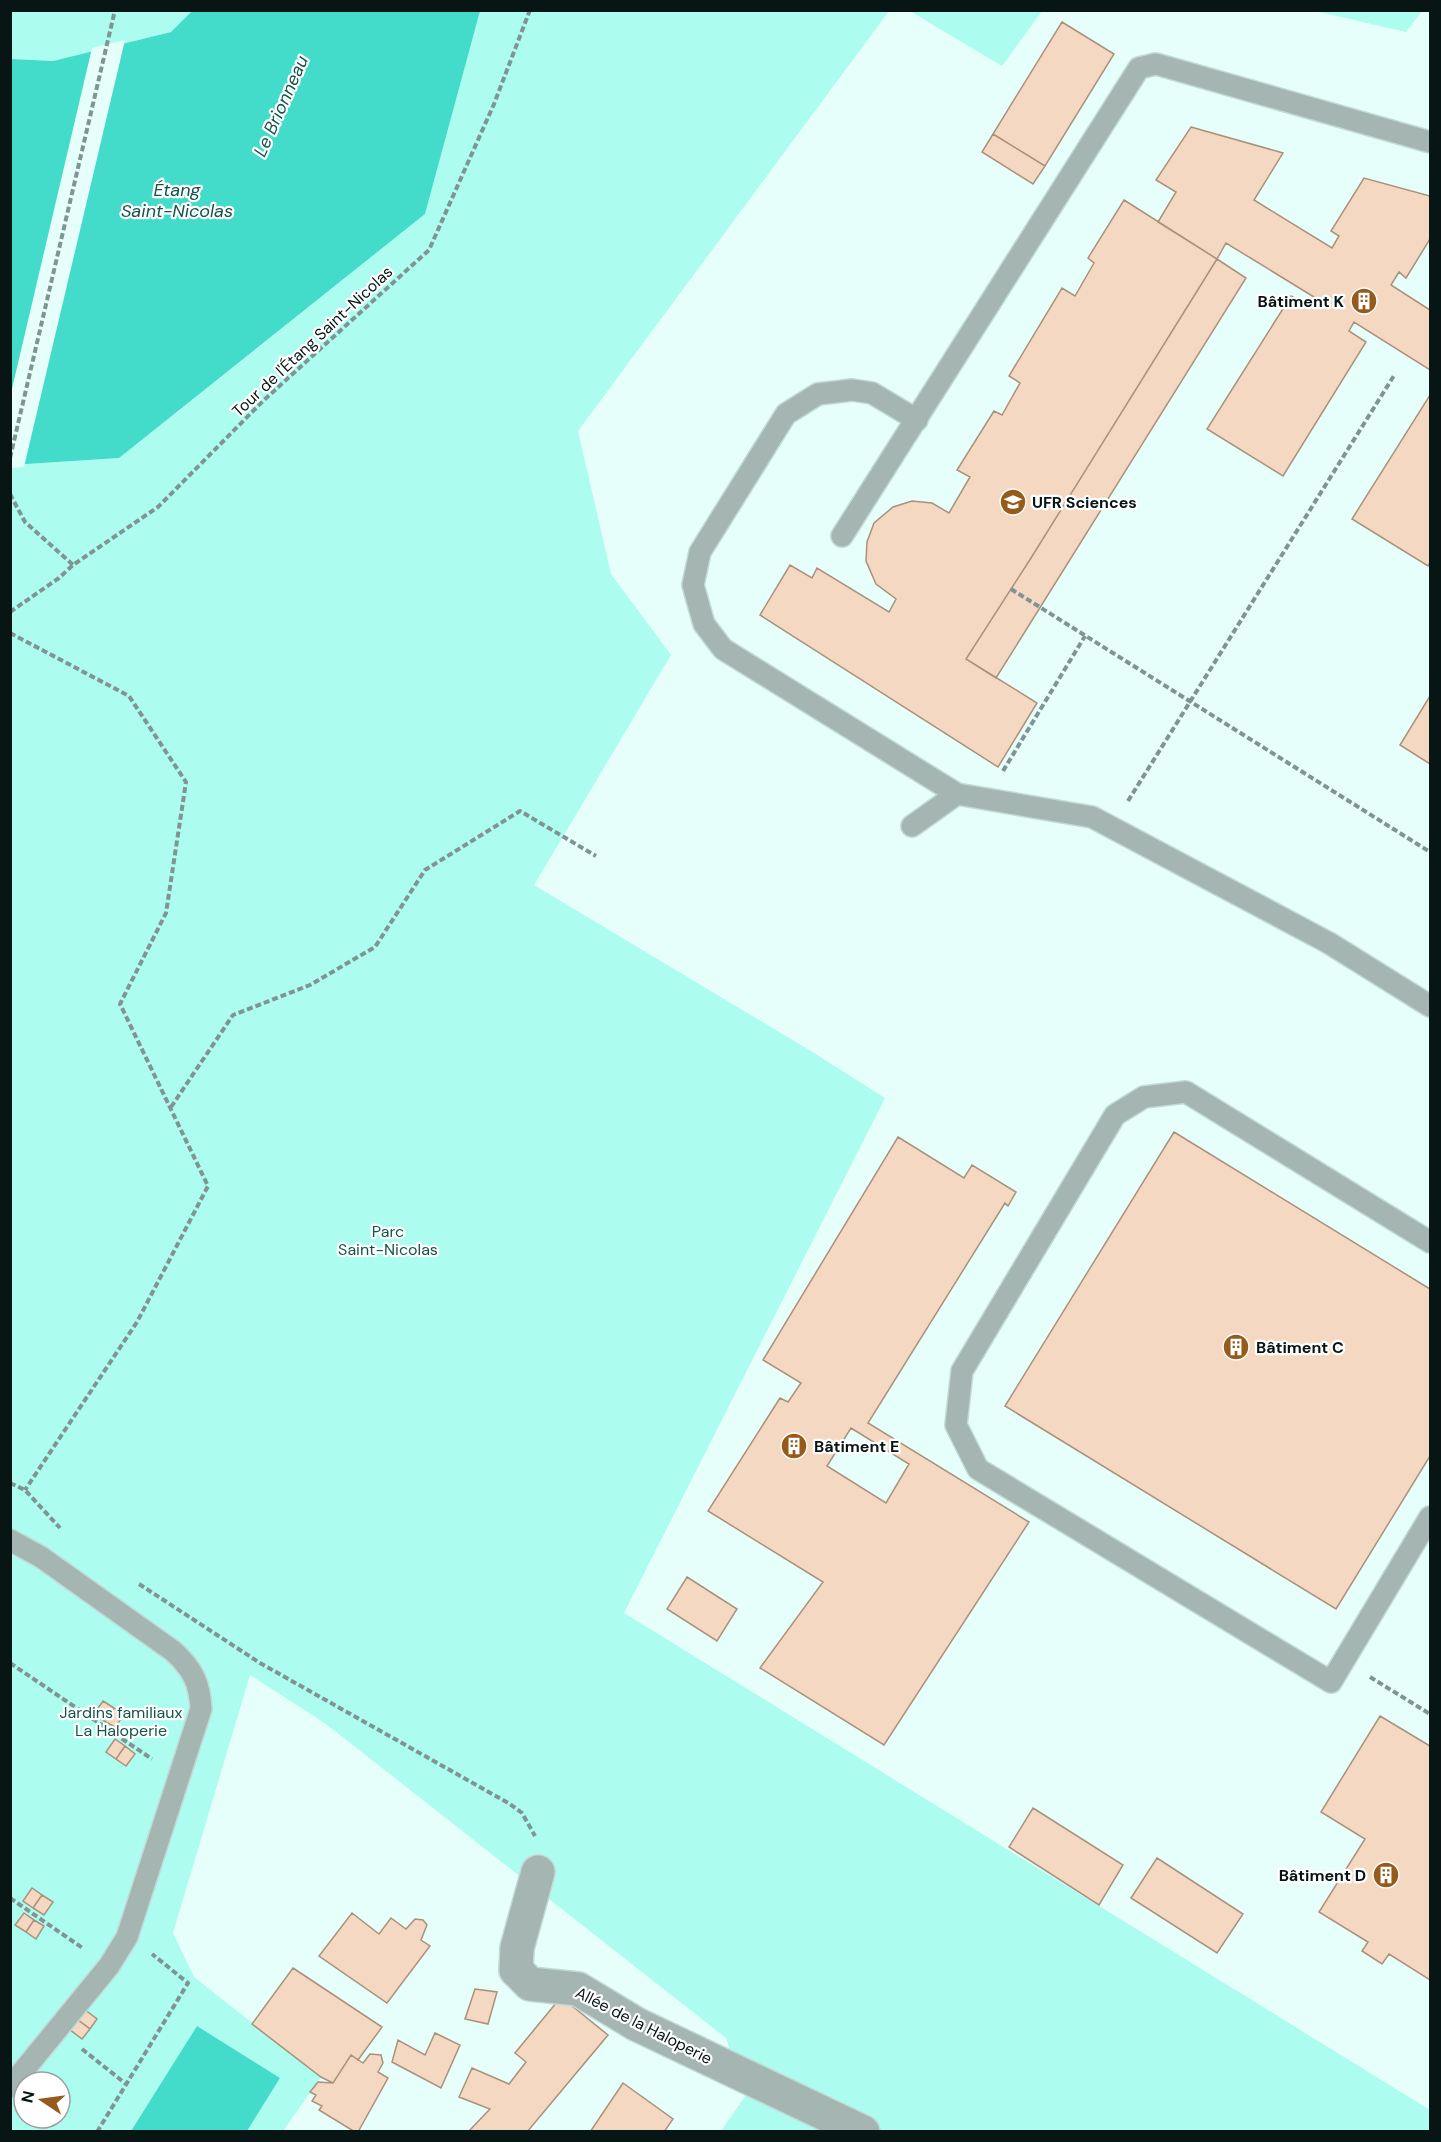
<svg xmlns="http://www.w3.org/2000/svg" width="1441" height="2142" font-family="'DM Sans',sans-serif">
<rect width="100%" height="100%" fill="#e6fffb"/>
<!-- green -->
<path fill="#acfcf0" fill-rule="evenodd" d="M11,11H192L171,32L53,61L11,59Z
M480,11H889L578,431L611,574L671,655L534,885L814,1053L885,1098L624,1613L1430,2110V2131H721L746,2095L726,2038L326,1724L250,1675L173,1933L194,1977L321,2077L283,2131H247L280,2078L197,2026L131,2131L11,2132V465L119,458L425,214ZM24,2082H60V2118H24Z
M910,11H1042L1002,66Z
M1315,11H1422L1406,32Z"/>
<!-- water -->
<path fill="#43dbca" d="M192,11H480L425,214L119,458L11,465V59L53,61L171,32Z
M197,2026L280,2078L247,2131H131Z"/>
<!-- pier -->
<path fill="#e6fffb" d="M125,40L24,467L10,468L11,393L92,48Z"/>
<!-- building -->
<path fill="#f4d8c1" stroke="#aa917b" stroke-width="1.5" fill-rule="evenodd" d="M1062,22L1114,54L1045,166L993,134Z
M1191,127L1283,153L1254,200L1332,248L1339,236L1331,231L1364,178L1430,196V239L1406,278L1399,272L1391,285L1430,310V370L1354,322L1349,331L1366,342L1283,476L1207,429L1291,296L1308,305L1314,297L1226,243L1217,259L1158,222L1176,192L1156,180Z
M993,134L1045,166L1033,184L982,152Z
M1124,200L1217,259L1031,558L966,659L1037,703L998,767L760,615L790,565L812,578L817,568L889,612L896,599L876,584L866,561L867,542L874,523L893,507L912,501L932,503L949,513L970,477L957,470L994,411L1002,415L1020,383L1009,376L1062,288L1075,296L1094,263L1088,258Z
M1217,259L1246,278L996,678L966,659L1031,558Z
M1430,395V563L1428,566L1352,519Z
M1430,696V764L1400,745Z
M1174,1132L1430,1289V1456L1336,1609L1005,1406Z
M898,1137L964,1178L972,1165L1016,1192L1008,1206L1005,1203L868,1423L1029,1522L884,1745L760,1668L823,1582L708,1511L780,1398L788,1402L801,1383L763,1360ZM851,1428L909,1464L886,1503L827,1466Z
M687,1577L737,1609L717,1641L667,1609Z
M103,1701L114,1708L104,1721L94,1714Z
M114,1708L124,1715L115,1727L104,1721Z
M1380,1716L1430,1746V1980L1389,1954L1382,1964L1362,1951L1368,1942L1319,1912L1365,1839L1321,1812Z
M115,1739L125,1746L116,1759L106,1752Z
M125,1746L135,1754L126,1766L116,1759Z
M1033,1808L1123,1865L1099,1905L1009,1847Z
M1157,1858L1243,1914L1217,1953L1131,1898Z
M32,1888L42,1895L33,1908L23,1901Z
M42,1895L53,1902L44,1915L33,1908Z
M24,1913L34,1920L26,1932L15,1925Z
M352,1913L379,1934L391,1918L406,1929L415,1919L423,1920L427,1925L421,1940L430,1946L387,2003L319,1956Z
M34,1920L44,1926L36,1939L26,1932Z
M293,1968L382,2027L358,2060L351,2055L333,2083L321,2077L252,2024Z
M475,1989L497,1992L488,2024L465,2019Z
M561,1997L608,2035L527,2132H468L490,2109L459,2097L472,2068L509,2084L526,2062L515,2053Z
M84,2009L97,2019L90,2029L77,2019Z
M77,2019L90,2029L82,2039L69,2029Z
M435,2033L460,2045L441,2088L392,2062L398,2040L425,2055Z
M370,2054L381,2055L383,2063L378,2072L388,2078L358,2132H355L319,2110L322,2106L312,2101L316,2095L310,2092L318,2082L333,2083L351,2055L363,2063Z
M623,2083L673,2119L664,2132H590Z"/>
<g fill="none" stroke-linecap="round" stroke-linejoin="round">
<defs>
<path id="service" d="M917,420L872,393L852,390L818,394L786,414L700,552L693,585L704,624L723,649L957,794
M842,536L1139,68L1156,64L1430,142
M912,826L957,794L1092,817L1329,943L1430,1006
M1430,1242L1186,1092L1144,1097L1115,1115L962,1371L956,1425L978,1469L1331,1682L1430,1517
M10,1540L41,1557L173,1651C192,1668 200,1683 201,1709L127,1937L109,1966L10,2087"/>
<path id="minor" d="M538,1872L517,1948L516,1970L530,1984L578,1989L636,2024L863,2132"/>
</defs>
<!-- service casing -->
<use href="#service" stroke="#c2dad6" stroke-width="24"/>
<!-- minor casing -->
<use href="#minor" stroke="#c2dad6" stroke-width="36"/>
<!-- path -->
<path stroke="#809592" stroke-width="4" stroke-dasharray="6 3" stroke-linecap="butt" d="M10,458L115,10
M10,494L25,522L73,565
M1011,589L1430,852
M10,612L59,578L73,565L158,507L264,400L429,250L494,104L530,10
M10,633L129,696L186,782L166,913L120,1004L208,1186L137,1322L25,1490
M1003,771L1085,636
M1128,801L1395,374
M171,1107L233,1015L310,985L375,947L425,870L520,811L596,856
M10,1483L25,1490L60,1528
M139,1584L260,1663L510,1804L522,1813L535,1836
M10,1663L152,1759
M1370,1677L1430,1714
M10,1898L84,1949
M82,2049L126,2084
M97,2132L188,1983L152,1954"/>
<!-- service -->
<use href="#service" stroke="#a4b5b2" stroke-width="21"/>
<!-- minor -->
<use href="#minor" stroke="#a4b5b2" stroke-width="33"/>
</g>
<!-- icons -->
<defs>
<symbol id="building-disc" viewBox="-11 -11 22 22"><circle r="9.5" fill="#965b1b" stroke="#fff"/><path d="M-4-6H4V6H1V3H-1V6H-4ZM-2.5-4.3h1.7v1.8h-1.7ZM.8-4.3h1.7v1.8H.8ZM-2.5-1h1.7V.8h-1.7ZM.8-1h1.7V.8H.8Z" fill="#fff"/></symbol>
<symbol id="university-disc" viewBox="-11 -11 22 22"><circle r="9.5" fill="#965b1b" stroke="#fff"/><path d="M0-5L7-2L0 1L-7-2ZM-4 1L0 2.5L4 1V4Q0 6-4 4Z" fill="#fff"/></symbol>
</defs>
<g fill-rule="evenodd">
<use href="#building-disc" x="1349" y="286" width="30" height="30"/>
<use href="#university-disc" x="998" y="487" width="30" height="30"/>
<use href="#building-disc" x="1221" y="1332" width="30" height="30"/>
<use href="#building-disc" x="779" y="1431" width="30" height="30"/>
<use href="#building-disc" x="1371" y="1860" width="30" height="30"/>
</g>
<g text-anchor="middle" stroke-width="4.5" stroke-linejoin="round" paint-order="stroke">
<!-- poi labels -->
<g font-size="16" font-weight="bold" fill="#071614" stroke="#fff" text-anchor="start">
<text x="1344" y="307" text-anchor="end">Bâtiment K</text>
<text x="1032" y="508">UFR Sciences</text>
<text x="1256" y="1353">Bâtiment C</text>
<text x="814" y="1452">Bâtiment E</text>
<text x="1366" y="1881" text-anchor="end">Bâtiment D</text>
</g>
<!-- street labels -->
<g font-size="16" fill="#071614" stroke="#fff">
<text transform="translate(312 341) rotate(-43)" y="6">Tour de l'Étang Saint-Nicolas</text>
<text transform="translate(644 2025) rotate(27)" y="6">Allée de la Haloperie</text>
</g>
<!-- park labels -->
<g font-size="16" fill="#13534c" stroke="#fff">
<text x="388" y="1237">Parc<tspan x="388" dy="18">Saint-Nicolas</tspan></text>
<text x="121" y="1718">Jardins familiaux<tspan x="121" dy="18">La Haloperie</tspan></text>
</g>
<!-- water labels -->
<g font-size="18" font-style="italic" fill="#13524b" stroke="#fff">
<text transform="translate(281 106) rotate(-66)" y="6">Le Brionneau</text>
<text x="177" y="196">Étang<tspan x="177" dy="21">Saint-Nicolas</tspan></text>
</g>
</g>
<!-- border -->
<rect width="1441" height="2142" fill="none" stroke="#071614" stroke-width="24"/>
<!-- north arrow -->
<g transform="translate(42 2100) rotate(283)"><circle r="28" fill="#ffffff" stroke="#9ca2a1" stroke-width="1.5"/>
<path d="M0-4.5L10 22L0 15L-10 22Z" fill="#965b1b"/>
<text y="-9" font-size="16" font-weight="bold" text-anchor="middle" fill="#071614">N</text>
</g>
</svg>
